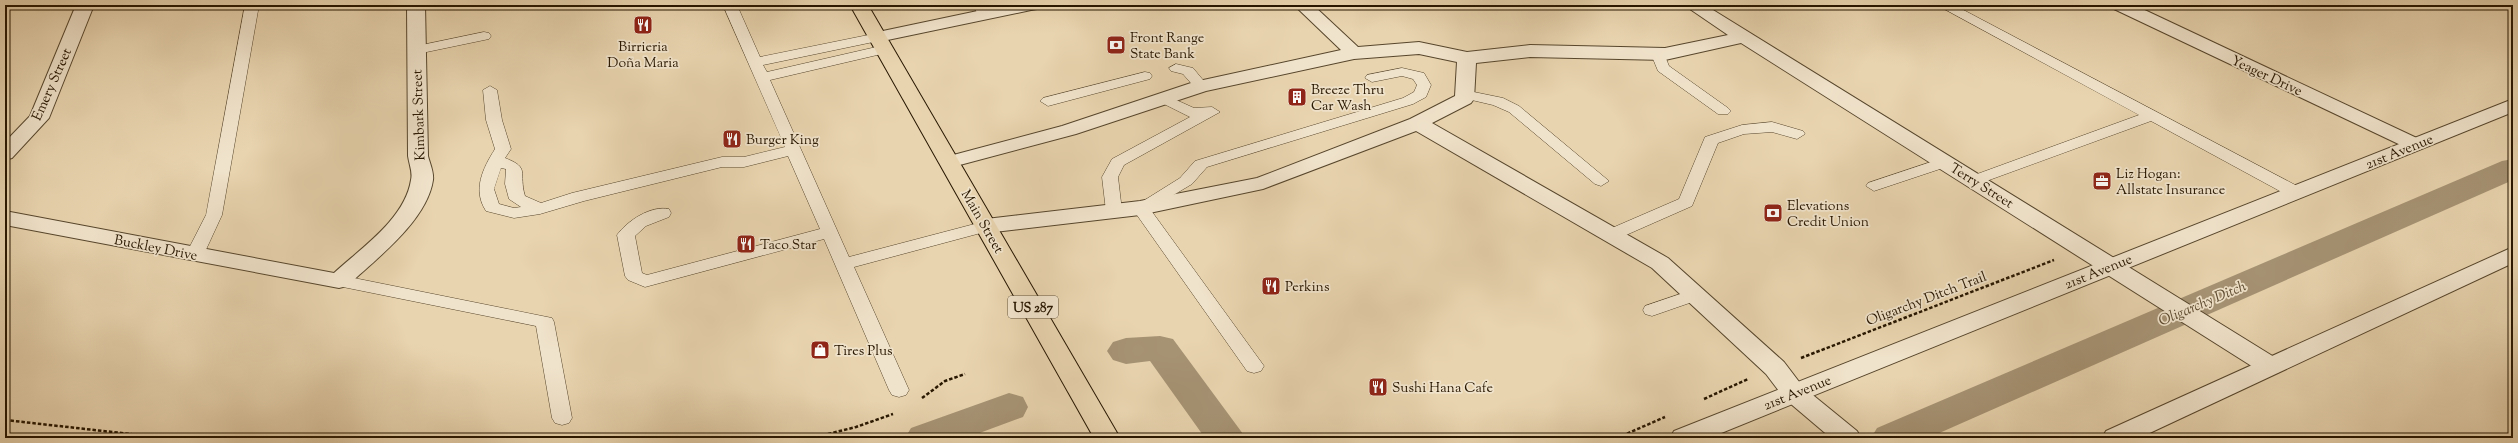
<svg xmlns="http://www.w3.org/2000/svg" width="2518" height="443" font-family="'Sorts Mill Goudy',serif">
<rect width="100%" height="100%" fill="#e8d4af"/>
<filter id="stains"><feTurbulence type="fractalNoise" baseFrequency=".005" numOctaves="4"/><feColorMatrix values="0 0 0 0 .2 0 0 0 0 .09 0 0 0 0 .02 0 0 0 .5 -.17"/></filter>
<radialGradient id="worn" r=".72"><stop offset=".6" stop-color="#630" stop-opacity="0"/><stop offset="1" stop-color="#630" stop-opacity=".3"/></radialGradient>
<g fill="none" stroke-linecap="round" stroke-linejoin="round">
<!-- canal -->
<path fill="#a69374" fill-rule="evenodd" d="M2513,159V180L1928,438H1871L1877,428L2502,161Z
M1160,336L1173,339L1246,438H1205L1150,361L1126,364L1113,360L1107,351L1113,342L1126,338Z
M1009,393L1023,397L1028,407L1023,417L966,438H905L911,428Z"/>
<defs>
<path id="service" d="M245,5H259L222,215L204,254L201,258H189L186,254L206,215Z
M723,5H737L760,57L878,33L885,37L878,41L763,65L767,72L885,45L892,49L890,52L770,80L849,257L986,221L992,222L995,226L992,230L854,267L909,390L906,395L899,397L892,395L889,390L824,239L645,287L628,280L625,276L617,235C627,221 651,205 669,209L671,213L669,217L646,226L635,236L642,273L647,275L820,229L788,156L744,167H722L584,201L540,214L514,218L486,211C472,190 483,168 495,149L486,120L483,90L490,86L497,90L502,120L511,149L505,158C531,168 518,172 525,196L541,203L572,193L722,157H744L785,147ZM501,168L506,169L505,184L509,199L521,207L514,208L499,204L494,189Z
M972,5H986L993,15L986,19L981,18Z
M1937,5H1954L2301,188L2303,192L2301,196H2289L2151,121L1981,183H1969L1967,180L1969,177L2139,115Z
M484,32L489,33L491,36L489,39L417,54L410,50L417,46Z
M1658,50L1663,51L1669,66L1728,108L1731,111L1728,114H1718L1658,71L1651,54Z
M1176,64L1193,68L1208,86L1206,89H1196L1183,74L1171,71L1169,68Z
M1402,68L1424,73L1431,85L1426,97L1413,104L1207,167L1192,184L1150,209L1264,366L1261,371L1254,373L1247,371L1132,208L1180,178L1195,161L1403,98L1414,92L1417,85L1413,79L1402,76L1372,82L1365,78L1367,75Z
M1145,72L1150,73L1152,76L1150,79L1048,106L1040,101L1043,98Z
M1464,90L1503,98L1519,106L1609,181L1601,186L1595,184L1509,112L1493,105L1459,97L1457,94Z
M1163,94L1194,108L1212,107L1220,112L1124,165L1118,177L1122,211L1120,215H1108L1106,211L1102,177L1112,159L1190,117L1158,101L1156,98Z
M1772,122L1803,131L1805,134L1797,139L1772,132L1744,134L1718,143L1692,206L1617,239H1605L1602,235L1605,231L1679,199L1705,137L1742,125Z
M1946,157L1952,159L1954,162L1952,165L1874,191L1866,186L1868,183Z
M339,275L552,318L554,322L572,418L569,423L562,425L555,423L552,418L536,326L333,285L330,281L333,277Z
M1695,289L1701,291L1704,295L1701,299L1652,316L1645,314L1643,310L1645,306Z"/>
<path id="minor" d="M76,5H94L49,118L12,158L5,160V142L30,116Z
M407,5H425L428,156C430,164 434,172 433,180C427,221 376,259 347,286L339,288L5,225V211L334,273C361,248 405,219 411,180C413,172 409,164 408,156Z
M1006,5H1040L1037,9L1031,10L878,42L872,41L869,37L872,33L878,32Z
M1294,5H1313L1358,47L1419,42L1467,52L1530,45L1665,48L1728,35L1684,5H1705L2279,360L2283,366L2279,372L2270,375L2261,372L1741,43L1665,60L1530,57L1476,63L1474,99L1471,103L1432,123L1668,258L1784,362L1803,387L1857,431L1861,438H1831L1785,399L1766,374L1652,268L1416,131L1263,189L1140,215L986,233L978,231L975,226L978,221L986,219L1140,201L1257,178L1410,119L1455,96L1457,62L1419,54L1354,59L1206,91L1076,134L956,166L949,168L942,166L939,162L942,158L1062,126L1194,82L1341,50Z
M2111,5H2134L2421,140L2424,144L2421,148L2414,150L2407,148L2114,9Z"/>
<path id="tertiary" d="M2513,99V112L1709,438H1670L1674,431Z
M2513,247V263L2139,438H2102L2106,431Z"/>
<path id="trunk" d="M850,5H868L1120,438H1094Z"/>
</defs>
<!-- service casing -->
<use href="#service" stroke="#57462c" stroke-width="1"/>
<!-- minor casing -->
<use href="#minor" stroke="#57462c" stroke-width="2"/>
<!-- tertiary casing -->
<use href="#tertiary" stroke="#57462c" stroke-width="2"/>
<!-- trunk casing -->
<use href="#trunk" stroke="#271600" stroke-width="2"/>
<!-- path -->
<path stroke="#271600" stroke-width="2.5" stroke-dasharray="3.5 2" stroke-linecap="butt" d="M1801,358L2054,260
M922,398L945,381L965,374
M1704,399L1748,379
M5,420L166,438
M812,438L856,427L893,414
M1617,438L1665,417"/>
<!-- service -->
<use href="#service" fill="#f0e3cb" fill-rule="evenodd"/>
<!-- minor -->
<use href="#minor" fill="#f0e3cb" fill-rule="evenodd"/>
<!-- tertiary -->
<use href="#tertiary" fill="#f0e3cb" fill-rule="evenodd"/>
<!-- trunk -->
<use href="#trunk" fill="#e8d4af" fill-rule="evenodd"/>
</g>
<!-- icons -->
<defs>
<symbol id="restaurant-square" viewBox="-11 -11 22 22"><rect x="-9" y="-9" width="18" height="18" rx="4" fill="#8f2418" stroke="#f0e3cb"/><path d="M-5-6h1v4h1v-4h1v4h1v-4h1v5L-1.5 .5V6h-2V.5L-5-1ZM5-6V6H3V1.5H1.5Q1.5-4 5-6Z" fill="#fff"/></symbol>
<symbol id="bank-square" viewBox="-11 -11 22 22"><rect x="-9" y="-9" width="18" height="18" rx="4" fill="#8f2418" stroke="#f0e3cb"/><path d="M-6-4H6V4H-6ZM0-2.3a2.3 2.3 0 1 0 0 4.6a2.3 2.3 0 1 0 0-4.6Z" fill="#fff"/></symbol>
<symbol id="building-square" viewBox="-11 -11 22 22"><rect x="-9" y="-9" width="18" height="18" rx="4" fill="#8f2418" stroke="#f0e3cb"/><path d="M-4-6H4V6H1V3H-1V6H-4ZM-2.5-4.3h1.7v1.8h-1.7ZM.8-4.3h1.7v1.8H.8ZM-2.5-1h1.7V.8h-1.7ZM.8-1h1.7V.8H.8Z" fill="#fff"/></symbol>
<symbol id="office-square" viewBox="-11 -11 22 22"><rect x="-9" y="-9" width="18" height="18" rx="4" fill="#8f2418" stroke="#f0e3cb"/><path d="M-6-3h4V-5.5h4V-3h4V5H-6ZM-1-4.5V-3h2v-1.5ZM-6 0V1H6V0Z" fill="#fff"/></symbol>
<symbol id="shop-square" viewBox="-11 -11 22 22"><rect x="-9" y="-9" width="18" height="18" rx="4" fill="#8f2418" stroke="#f0e3cb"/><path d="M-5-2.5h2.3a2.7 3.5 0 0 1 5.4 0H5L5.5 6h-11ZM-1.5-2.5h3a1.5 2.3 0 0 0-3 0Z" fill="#fff"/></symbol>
</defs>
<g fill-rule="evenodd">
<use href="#restaurant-square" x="632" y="14" width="22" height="22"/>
<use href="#bank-square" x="1105" y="34" width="22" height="22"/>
<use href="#building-square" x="1286" y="86" width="22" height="22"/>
<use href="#restaurant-square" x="721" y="128" width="22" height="22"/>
<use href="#office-square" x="2091" y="170" width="22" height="22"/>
<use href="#bank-square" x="1762" y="202" width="22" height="22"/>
<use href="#restaurant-square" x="735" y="233" width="22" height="22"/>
<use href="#restaurant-square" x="1260" y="275" width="22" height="22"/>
<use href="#shop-square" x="809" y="339" width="22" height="22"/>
<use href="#restaurant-square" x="1367" y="376" width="22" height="22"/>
</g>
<g text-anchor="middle" stroke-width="3.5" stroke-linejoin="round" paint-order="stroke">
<!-- shield labels -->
<rect fill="#f0e3cb" stroke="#63543d" stroke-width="1" x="1008" y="296" width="50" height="22" rx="3"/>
<g font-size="13" font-weight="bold" fill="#271600">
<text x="1033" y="312">US 287</text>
</g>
<!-- poi labels -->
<g font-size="14" fill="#271600" stroke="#f0e3cb" text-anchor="start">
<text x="1130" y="42">Front Range<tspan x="1130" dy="16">State Bank</tspan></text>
<text x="643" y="51" text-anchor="middle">Birrieria<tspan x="643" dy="16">Doña Maria</tspan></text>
<text x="1311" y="94">Breeze Thru<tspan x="1311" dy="16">Car Wash</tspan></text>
<text x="746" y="144">Burger King</text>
<text x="2116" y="178">Liz Hogan:<tspan x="2116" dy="16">Allstate Insurance</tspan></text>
<text x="1787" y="210">Elevations<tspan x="1787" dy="16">Credit Union</tspan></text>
<text x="760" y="249">Taco Star</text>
<text x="1285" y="291">Perkins</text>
<text x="834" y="355">Tires Plus</text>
<text x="1392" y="392">Sushi Hana Cafe</text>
</g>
<!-- street labels -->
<g font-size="14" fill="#271600" stroke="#f0e3cb">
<text transform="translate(2267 75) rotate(25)" y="5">Yeager Drive</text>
<text transform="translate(51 84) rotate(-66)" y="5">Emery Street</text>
<text transform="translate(418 115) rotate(-92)" y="5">Kimbark Street</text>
<text transform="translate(2399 151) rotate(-22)" y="5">21st Avenue</text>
<text transform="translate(1982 185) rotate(32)" y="5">Terry Street</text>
<text transform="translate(983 221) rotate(60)" y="5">Main Street</text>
<text transform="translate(156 247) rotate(11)" y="5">Buckley Drive</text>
<text transform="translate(2098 271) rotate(-22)" y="5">21st Avenue</text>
<text transform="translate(1926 298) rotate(-21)" y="5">Oligarchy Ditch Trail</text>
<text transform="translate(1797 392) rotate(-22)" y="5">21st Avenue</text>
</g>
<!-- water labels -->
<g font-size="15" font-style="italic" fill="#5a482e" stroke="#f0e3cb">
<text transform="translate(2202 303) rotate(-23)" y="5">Oligarchy Ditch</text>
</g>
</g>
<!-- margin -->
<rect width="2518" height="443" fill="none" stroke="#e8d4af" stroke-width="20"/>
<rect x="6" y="6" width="2506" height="431" fill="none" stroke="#271600" stroke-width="2"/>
<rect x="10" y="10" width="2498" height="423" fill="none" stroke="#271600"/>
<rect width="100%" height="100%" filter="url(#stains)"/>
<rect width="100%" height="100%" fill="url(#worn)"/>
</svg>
